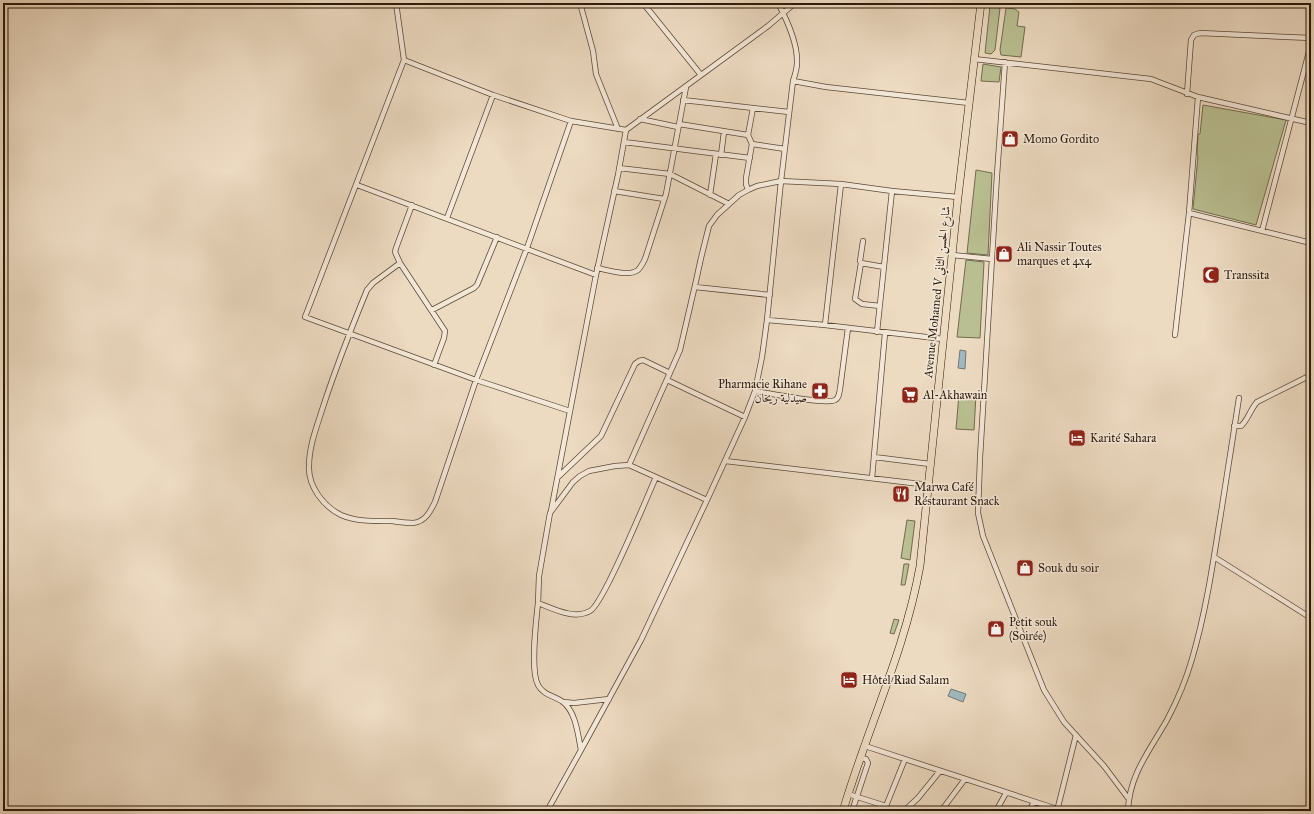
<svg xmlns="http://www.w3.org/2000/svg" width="1314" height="814" font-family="'IM FELL Great Primer',Amiri,serif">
<rect width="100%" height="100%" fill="#ecdac1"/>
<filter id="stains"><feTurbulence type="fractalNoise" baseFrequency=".005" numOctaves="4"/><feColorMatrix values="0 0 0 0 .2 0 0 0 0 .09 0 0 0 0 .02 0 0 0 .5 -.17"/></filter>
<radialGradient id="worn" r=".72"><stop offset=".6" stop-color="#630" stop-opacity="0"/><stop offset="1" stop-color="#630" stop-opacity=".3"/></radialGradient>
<!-- green -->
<path fill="#b9bf92" stroke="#726c4e" d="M990,6L1000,8L995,50L991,54L985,53Z
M1006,8L1015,9L1019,12L1017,26L1025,27L1021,57L1001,55L1000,50Z
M983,64L1001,67L999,82L981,81Z
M1203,105L1286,120L1256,225L1193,209L1198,156L1197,155L1198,134H1200Z
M976,170L992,173L988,255L967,253Z
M966,260L984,262L980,338L957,337Z
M959,394L976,395L974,430L956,429Z
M907,520L915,521L910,560L901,558Z
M904,564H909L905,585H901Z
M894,619L899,620L894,634L890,633Z"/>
<!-- water -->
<path fill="#9eb8be" stroke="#707976" d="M960,350L966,351L965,369L958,368Z
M951,689L966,694L963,702L948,696Z"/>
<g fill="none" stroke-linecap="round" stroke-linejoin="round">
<defs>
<path id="minor" d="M396,3L404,60L305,317L476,380L570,411
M580,3L593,51L596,74L618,129
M643,3L701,75
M778,3C787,20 798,43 797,63C797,69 795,75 793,81
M974,59L1151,79L1198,97L1311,123
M404,60L493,95L571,121L626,130L768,26L795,3
M1005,62L997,175L980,458L978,513L983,536L1044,690L1064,722L1104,766L1128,798
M1187,94L1191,40L1194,35L1200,33L1311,38
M683,100L789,112
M640,119L678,127
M679,124L748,135
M624,142L750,158
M752,144L785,149
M721,155L724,132
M619,168L670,174L729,204
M357,185L596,275
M748,190L746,184V178L752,144L748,135L753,108
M614,191L664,199
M710,195L716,154
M958,197L892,191L841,184L781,181L793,81L826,87L969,103
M412,205L396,248L395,252L400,263L445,331L444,338L434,365
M1189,213L1311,243
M447,218L493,95
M1262,231L1311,44
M863,241L860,261L861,263L884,267
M952,255L992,259
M400,263L373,283L367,290C351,329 336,367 323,407C317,426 309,446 309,466C308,486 323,506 341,515C357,522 375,521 392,521C399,522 406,523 413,523C425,522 430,512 435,502L476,380L527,248L571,121
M861,263L855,299L862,304L880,306
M597,268C608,270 629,277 638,270C641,267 643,263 645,259L666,194L686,87
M695,287L770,295
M432,310L474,288L477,285L497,237
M767,320L825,325L943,339
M825,325L841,184
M877,332L892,191
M1175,335L1189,213L1198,97
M667,380L745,417
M755,391C768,393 826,405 835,400C839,398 839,394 840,389L848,328
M1234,426H1241C1248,420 1250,410 1257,402L1311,375
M874,457L930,464
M725,461L929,485
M558,477L601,436L635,364L639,361L643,360L670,373
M656,477C647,497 603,605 590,611C574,620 554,609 538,603L539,576L550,513L573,482L580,476L589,471L615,466L629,465L680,350L696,281L701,258L709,226L717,215L739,195L748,190L757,186L781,181L767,320L762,357L755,391L745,417L707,500
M872,478L885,333
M551,511L596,275L618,175L626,130
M1214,557L1311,618
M538,603C536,622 530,670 538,685C543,695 555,696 563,702C576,712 578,735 581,750L547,811
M563,702L574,703L609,699
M865,746L1057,809L1080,811
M581,750L641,640L707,500L629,465
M848,794L886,806L891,811
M886,806L905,759
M852,811L868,763L866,759L861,758
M904,811L918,798L940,771
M941,811L965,779
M996,811L1006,793
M1029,811L1034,802
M1057,811L1076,735
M1128,811C1129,775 1150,750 1167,720C1177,701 1186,680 1192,659C1205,615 1212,570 1219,525C1226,483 1232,441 1239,398"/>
<path id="primary" d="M843,811C867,729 905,651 920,566L958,197L981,3"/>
</defs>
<!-- minor casing -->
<use href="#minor" stroke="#5c4a38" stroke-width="6"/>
<!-- primary casing -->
<use href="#primary" stroke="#2c1a0a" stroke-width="8"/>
<!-- minor -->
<use href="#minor" stroke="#f3e7d7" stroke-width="4.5"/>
<!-- primary -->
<use href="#primary" stroke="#ecdac1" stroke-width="7"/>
</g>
<!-- icons -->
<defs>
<symbol id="shop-square" viewBox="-11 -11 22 22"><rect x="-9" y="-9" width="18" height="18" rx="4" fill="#8f2418" stroke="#f3e7d7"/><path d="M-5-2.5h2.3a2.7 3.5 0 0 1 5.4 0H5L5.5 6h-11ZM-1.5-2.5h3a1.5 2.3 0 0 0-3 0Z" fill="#fff"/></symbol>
<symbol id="mosque-square" viewBox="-11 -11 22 22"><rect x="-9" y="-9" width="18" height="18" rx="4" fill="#8f2418" stroke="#f3e7d7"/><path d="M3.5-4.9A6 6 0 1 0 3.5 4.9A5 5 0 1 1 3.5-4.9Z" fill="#fff"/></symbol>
<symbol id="pharmacy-square" viewBox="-11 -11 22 22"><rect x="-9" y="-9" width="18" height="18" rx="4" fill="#8f2418" stroke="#f3e7d7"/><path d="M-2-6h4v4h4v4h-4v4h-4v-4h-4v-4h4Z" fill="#fff"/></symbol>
<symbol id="supermarket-square" viewBox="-11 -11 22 22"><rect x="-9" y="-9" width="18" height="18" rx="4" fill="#8f2418" stroke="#f3e7d7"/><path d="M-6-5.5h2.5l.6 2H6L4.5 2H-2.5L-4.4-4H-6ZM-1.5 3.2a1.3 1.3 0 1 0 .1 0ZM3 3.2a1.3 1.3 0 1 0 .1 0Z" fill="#fff"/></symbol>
<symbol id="hotel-square" viewBox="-11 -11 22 22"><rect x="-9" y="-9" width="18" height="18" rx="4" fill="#8f2418" stroke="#f3e7d7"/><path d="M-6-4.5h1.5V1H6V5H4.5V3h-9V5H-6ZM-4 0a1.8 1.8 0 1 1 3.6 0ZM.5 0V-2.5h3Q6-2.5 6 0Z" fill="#fff"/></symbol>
<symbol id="restaurant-square" viewBox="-11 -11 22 22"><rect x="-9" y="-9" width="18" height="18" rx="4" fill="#8f2418" stroke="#f3e7d7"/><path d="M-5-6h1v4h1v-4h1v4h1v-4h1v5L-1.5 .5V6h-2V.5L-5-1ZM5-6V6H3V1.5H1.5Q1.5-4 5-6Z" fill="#fff"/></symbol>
</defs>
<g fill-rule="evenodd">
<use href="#shop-square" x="1000" y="129" width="20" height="20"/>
<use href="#shop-square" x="994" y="244" width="20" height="20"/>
<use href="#mosque-square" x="1201" y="265" width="20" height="20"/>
<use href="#pharmacy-square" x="810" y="381" width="20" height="20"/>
<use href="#supermarket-square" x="900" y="385" width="20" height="20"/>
<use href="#hotel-square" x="1067" y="428" width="20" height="20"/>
<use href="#restaurant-square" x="891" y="484" width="20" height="20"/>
<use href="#shop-square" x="1015" y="558" width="20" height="20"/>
<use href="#shop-square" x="986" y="619" width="20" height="20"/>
<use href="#hotel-square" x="839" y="670" width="20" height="20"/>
</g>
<g text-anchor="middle" stroke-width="3" stroke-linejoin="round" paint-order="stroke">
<!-- poi labels -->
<g font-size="12" fill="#2c1a0a" stroke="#f3e7d7" text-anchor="start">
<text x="1023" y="143">Momo Gordito</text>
<text x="1017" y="251">Ali Nassir Toutes<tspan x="1017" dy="14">marques et 4x4</tspan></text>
<text x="1224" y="279">Transsita</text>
<text x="807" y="388" text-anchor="end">Pharmacie Rihane<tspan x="807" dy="14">صيدلية ريحان</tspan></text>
<text x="923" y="399">Al-Akhawain</text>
<text x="1090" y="442">Karité Sahara</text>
<text x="914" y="491">Marwa Café<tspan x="914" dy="14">Réstaurant Snack</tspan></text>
<text x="1038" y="572">Souk du soir</text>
<text x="1009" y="626">Petit souk<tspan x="1009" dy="14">(Soirée)</tspan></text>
<text x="862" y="684">Hôtel Riad Salam</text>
</g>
<!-- street labels -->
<g font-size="12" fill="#2c1a0a" stroke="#f3e7d7">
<text transform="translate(937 292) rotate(-84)" y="4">Avenue Mohamed V شارع الحسن الثاني</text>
</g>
</g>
<!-- margin -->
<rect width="1314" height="814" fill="none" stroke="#ecdac1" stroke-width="16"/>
<rect x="4" y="4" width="1306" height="806" fill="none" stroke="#2c1a0a" stroke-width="2"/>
<rect x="8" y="8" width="1298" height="798" fill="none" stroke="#2c1a0a"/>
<rect width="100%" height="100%" filter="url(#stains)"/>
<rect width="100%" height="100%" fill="url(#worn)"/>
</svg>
